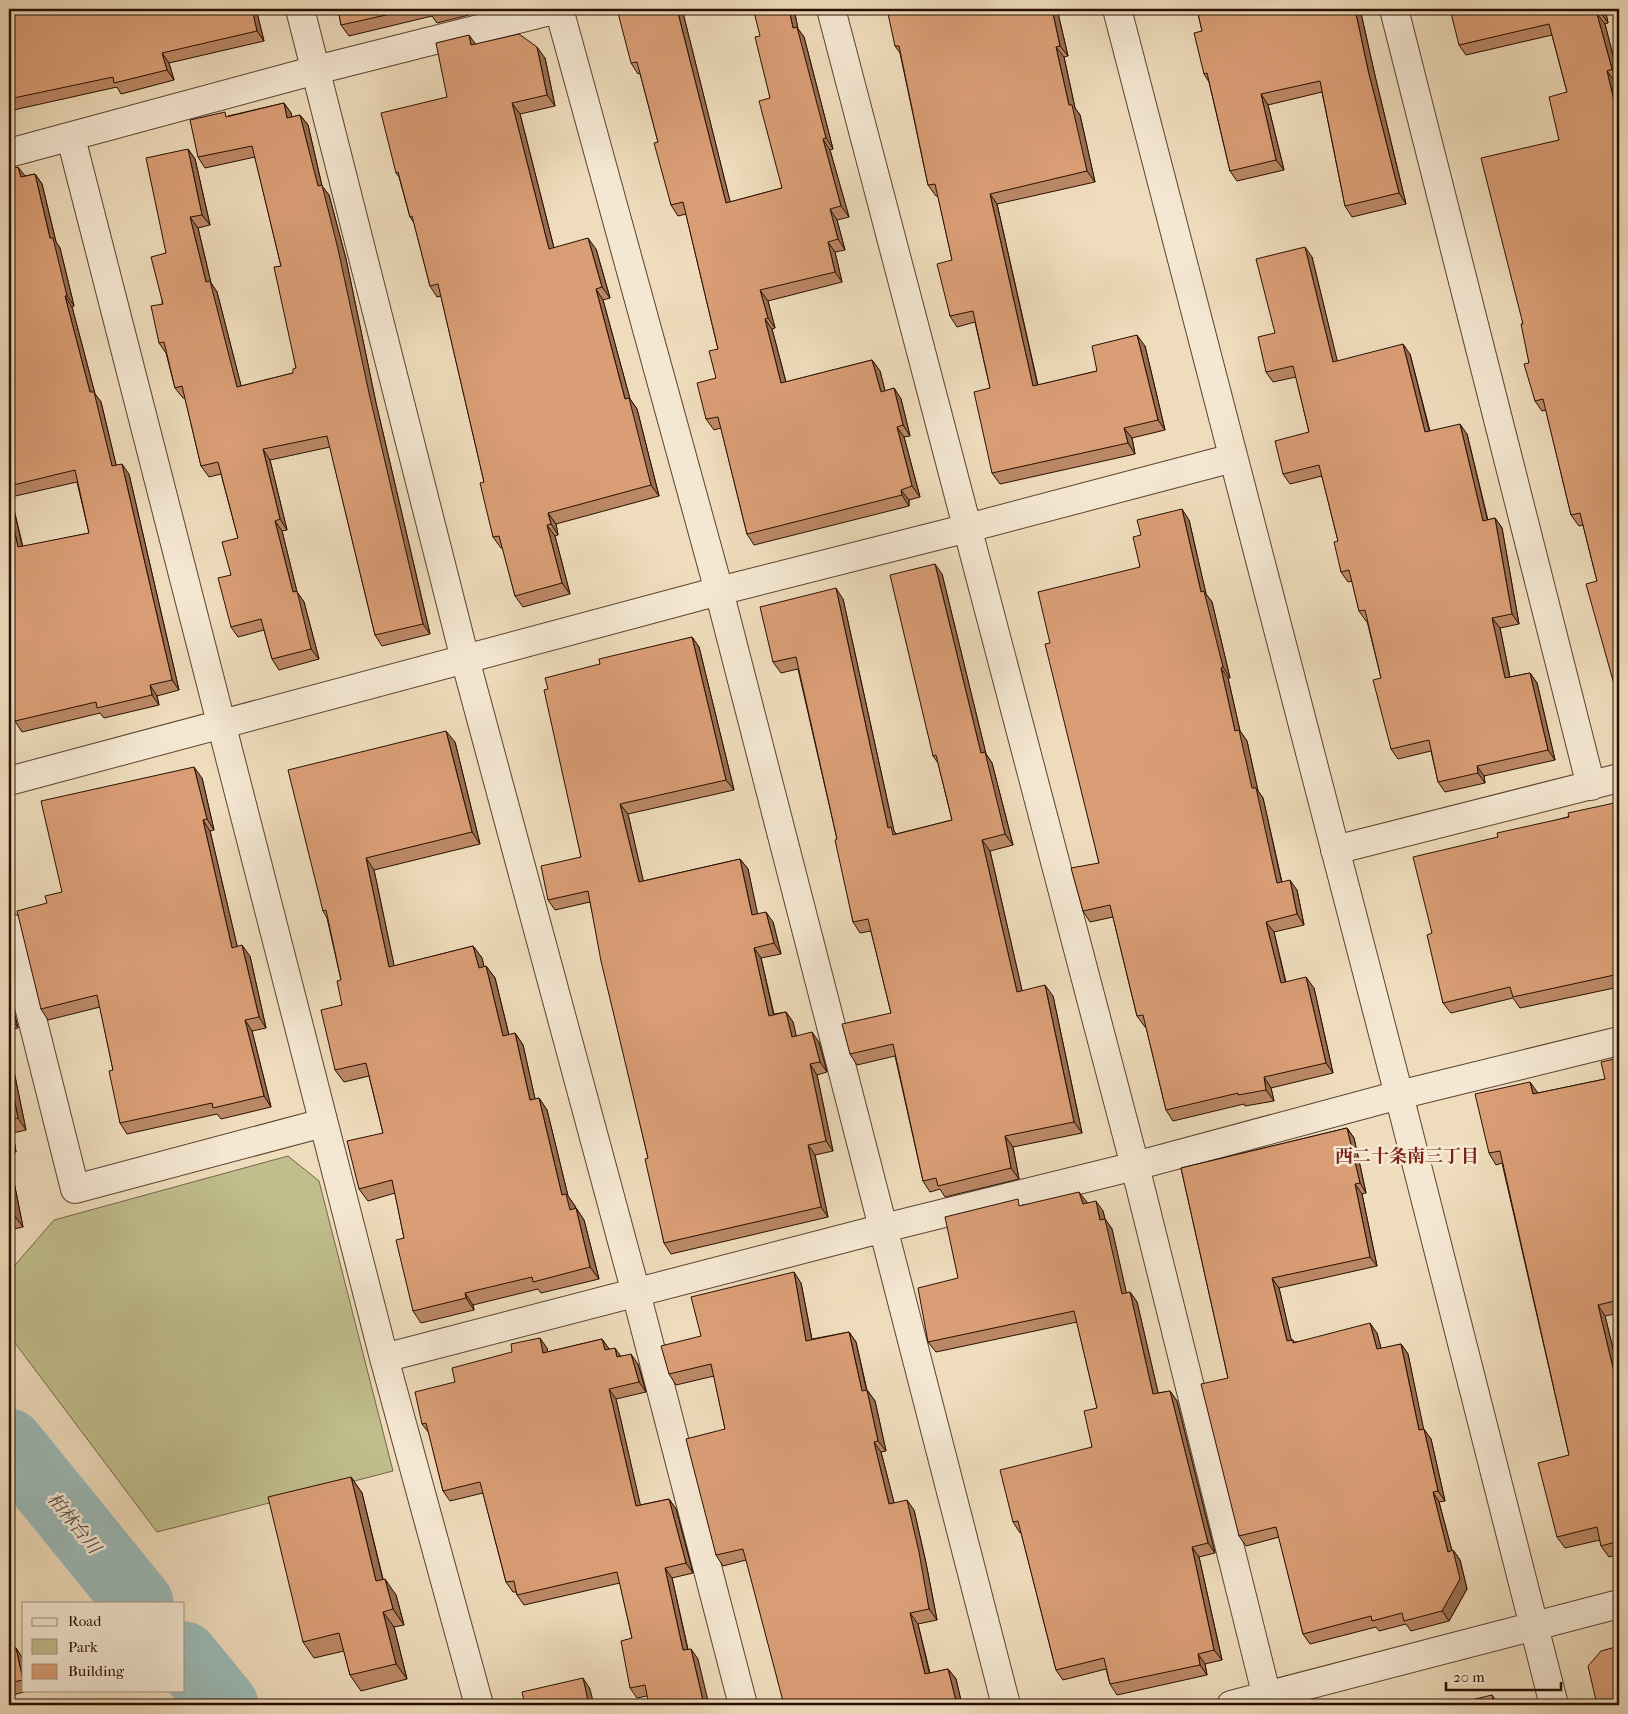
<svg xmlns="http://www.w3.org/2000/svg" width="1628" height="1714" font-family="'IM FELL French Canon','Noto Serif JP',serif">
<rect width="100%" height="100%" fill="#efdcbc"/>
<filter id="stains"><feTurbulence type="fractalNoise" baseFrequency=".004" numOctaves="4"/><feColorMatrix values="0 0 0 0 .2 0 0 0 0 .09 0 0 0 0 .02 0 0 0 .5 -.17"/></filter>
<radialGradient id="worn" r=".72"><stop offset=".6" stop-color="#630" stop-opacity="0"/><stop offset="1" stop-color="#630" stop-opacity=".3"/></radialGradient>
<!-- green -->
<path fill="#c0be8c" stroke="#746646" d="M288,1156L319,1181L393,1471L157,1532L9,1335V1272L54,1220Z"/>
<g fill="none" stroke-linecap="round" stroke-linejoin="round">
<!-- river -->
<path stroke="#9bbab7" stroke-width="69" d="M9,1443L139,1603
M184,1656L224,1705"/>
<defs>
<path id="street" d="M300,9L465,659L636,1293L743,1705
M559,9L719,591L1006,1705
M831,9L1135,1166L1269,1705
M1117,9L1399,1095L1554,1705
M1394,9L1591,786
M71,138L384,1358L479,1705
M9,153L316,70L558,9
M9,781L719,591L968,528L1233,458
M1335,850L1619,778
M9,927L75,1189L323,1123
M384,1358L884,1228L1135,1166L1399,1095L1619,1041
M1231,1705L1619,1604"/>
</defs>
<!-- street casing -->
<use href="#street" stroke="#5a422f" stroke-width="30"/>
<!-- street -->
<use href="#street" stroke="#f5e8d3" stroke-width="28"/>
</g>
<!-- wall -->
<path fill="#bb8865" stroke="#290f00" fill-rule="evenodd" d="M9,9H256L264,41L169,63L174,80L121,94L117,87L9,111Z
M338,9H467L469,15L437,23L432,16L349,36L341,25Z
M682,9L730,202L782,188L770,98L760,36L795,14L798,29L804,37L833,149L830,150L849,217L837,220L845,250L835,252L842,282L768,301L775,328L772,329L786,382L872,360L880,371L885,391L894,388L901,399L910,436L904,437L920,497L909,500V506L754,545L747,534L721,428L714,430L706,419L716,378L718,349L686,214L678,216L671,205L658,142L640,73L638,74L631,63Z
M1057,9L1068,56L1064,57L1075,108L1080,115L1095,182L997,204L1038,385L1097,371L1145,346L1165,430L1132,438L1135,454L1000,484L992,473L990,388L975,322L957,327L950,316L952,260L938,196H936L928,185L900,53L895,46Z
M1197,9H1360L1376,80L1406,204L1352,217L1345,206L1322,92L1268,105L1284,170L1237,181L1230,171L1209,82L1204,74L1202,31Z
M1605,9L1608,23L1605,24L1619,80L1614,81L1597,581L1583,525L1579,526L1571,515L1546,410L1542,411L1535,401L1523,324L1559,140L1567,92L1552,35L1466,55L1459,45Z
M476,44L545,58L555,106L520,114L554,248L596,249L610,298L603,300L630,399L637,409L659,496L556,524L558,535L555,536L570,594L523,607L515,596L503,548H501L493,537L484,482L441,296L437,297L430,286L414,223L410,217L399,177L396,173L447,97Z
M284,103L291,113L292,117L300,115L308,125L322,186L329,195L346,259L376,403L430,634L382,646L375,635L330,447L270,460L287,530L282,531L297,592L304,602L319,659L279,670L272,659L264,630L238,637L231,627V575L238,538L221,474L209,477L201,466L185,398H183L175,388L166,353L159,343L166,253L188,149L195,159L210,225L198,228L211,283L217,292L241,386L293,373L296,368L281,266L255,157L205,168L198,157L228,116Z
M9,169L25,176L35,174L42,184L56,242L60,248L74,306L72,307L95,394L101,402L116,465L129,474L179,690L157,696L159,705L104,718L100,713L22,732L15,721L9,694ZM77,482L89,533L23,547L11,497Z
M1312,257L1337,361L1410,354L1430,431L1467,434L1488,520L1495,518L1502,528L1519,624L1500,628L1510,677L1530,673L1537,683L1555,760L1484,776L1485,783L1445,792L1438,782L1431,751L1398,759L1391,749L1381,678L1367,621H1366L1359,611L1352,581L1348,582L1341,572L1338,541L1322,476L1290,484L1283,474L1309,432L1296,377L1273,382L1266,372L1275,333Z
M1189,520L1206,594L1212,602L1230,678H1228L1240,731L1247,741L1258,791L1263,798L1282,882L1297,890L1304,925L1274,932L1286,982L1314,988L1333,1073L1271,1088L1274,1101L1245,1106L1244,1104L1173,1121L1166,1110L1146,1027H1145L1137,1016L1113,917L1090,922L1083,911L1099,863L1050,643L1140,567L1141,535Z
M942,574L986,754L992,763L1013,845L990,851L1022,991L1053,996L1082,1133L1013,1147L1019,1179L945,1197L940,1189L930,1192L923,1181L895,1056L857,1065L850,1054L891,1013L871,931L860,933L853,922L837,839L798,669L781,673L773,662L843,599L894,831L896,834L952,820L938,763L933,756Z
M692,637L699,647L734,790L628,814L643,881L740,859L748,869L757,914L773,922L781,954L761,958L774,1014L786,1012L793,1022L796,1036L819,1042L827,1072L817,1075L833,1151L815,1155L828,1217L671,1254L664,1243L648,1158L590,902L555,910L548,900L581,857L548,689L600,664Z
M455,742L480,844L374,870L394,966L473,946L482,958L484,967L486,966L495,978L509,1035L515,1033L523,1045L535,1099L539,1098L547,1110L568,1196L575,1206L576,1208L584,1220L599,1279L541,1293L538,1289L473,1305L474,1310L421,1323L413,1311L404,1238L395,1193L368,1201L359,1189L383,1133L369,1076L344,1082L335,1070L342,1005L341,980L327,918L323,911Z
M202,778L214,830L210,831L237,946L250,956L266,1028L252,1031L271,1107L221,1119L217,1114L127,1134L120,1123L113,1070L100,1007L48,1020L41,1009L62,892Z
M1619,802V987L1520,1008L1513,998L1451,1013L1443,1003L1432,933L1498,837Z
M9,996L11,999L18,1028L9,1030Z
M9,1047L26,1130L13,1133L16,1152L9,1154Z
M1619,1058V1313L1605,1316L1619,1373V1554L1609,1557L1601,1546L1600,1540L1565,1548L1557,1537L1569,1455L1502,1163L1496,1165L1489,1153L1538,1093L1605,1079Z
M1347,1128L1354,1138L1366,1193L1362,1194L1377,1266L1279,1288L1291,1340H1293L1294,1342L1377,1333L1381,1349L1401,1344L1408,1354L1423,1429L1431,1439L1445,1501L1439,1502L1452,1551L1453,1550L1460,1560L1467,1589L1449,1621L1411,1631L1406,1624L1379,1631L1376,1627L1310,1644L1303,1634L1279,1537L1246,1546L1239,1536L1228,1378L1181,1168Z
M9,1157L23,1227L9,1230Z
M1087,1202V1203L1103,1211L1105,1219L1112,1229L1126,1293L1130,1292L1137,1302L1158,1393L1170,1391L1177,1401L1215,1553L1199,1557L1222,1660L1205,1664L1207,1675L1117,1695L1110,1684L1106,1669L1063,1680L1056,1670L1021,1532L1020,1533L1013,1522L1092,1447L1097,1408L1077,1322L936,1352L928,1342L958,1278L1022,1205Z
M801,1283L812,1339L849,1332L856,1342L867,1390L875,1401L886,1451L881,1452L894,1503L914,1510L926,1563L937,1620L918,1624L930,1673L948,1669L956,1679L962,1705L746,1560L723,1566L716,1555L725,1429L714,1376L676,1385L669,1374L701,1336Z
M602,1339L609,1349L621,1356L638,1364L646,1392L616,1399L640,1505L669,1499L676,1509L693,1573L672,1578L688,1649L698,1659L647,1696L637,1698L630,1688L632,1638L620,1583L524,1605L517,1595L516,1592H513L506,1582L483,1493L450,1501L443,1491L429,1433L422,1424L455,1382L512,1352L547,1348V1352Z
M351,1477L362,1493L383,1579L396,1595L404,1625L394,1627L407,1679L361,1691L350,1675L344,1651L314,1658L303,1642Z
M16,1648L23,1659L24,1661V1690H31L9,1696V1649Z"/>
<!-- shaded-wall -->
<path fill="#996f53" stroke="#290f00" d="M252,9H256L264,41L257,31Z
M464,9H467L469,15Z
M677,9H682L733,213L726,203Z
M789,9H791L795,14L798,29L804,37L833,149L826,138L793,28Z
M1052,9H1057L1068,56L1060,46Z
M1355,9H1360L1376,80L1406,204L1399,193L1368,70Z
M1600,9H1605L1608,23L1601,13Z
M1597,14L1605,24L1619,79L1612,69Z
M469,35L477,46L471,45Z
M537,47L545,58L555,106L547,95Z
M1056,47L1064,57L1075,108L1080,115L1095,182L1087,171L1069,105Z
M162,53L169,63L174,80L167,70Z
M1607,71L1614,81L1619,101V122Z
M1261,94L1268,105L1284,170L1276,160Z
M284,103L291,113L294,128L287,118Z
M512,103L520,114L557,260L549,249Z
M300,115L308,125L322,186L329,195L346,259L376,403L430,634L423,624Z
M823,139L830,150L849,217L841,206Z
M188,149L195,159L210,225L202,215Z
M18,167L26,177H21Z
M35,174L42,184L56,242L60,248L74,306L67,296L50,238Z
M990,194L997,204L1040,396L1033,386Z
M830,209L837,220L845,250L838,239Z
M190,217L198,228L211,283L217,292L244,397L237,387L206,282Z
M588,238L596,249L610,298L602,287Z
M828,242L835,252L842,282L835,272Z
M1305,247L1312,257L1340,372L1333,362Z
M596,289L603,300L630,399L637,409L659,496L651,485L625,399Z
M760,290L768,301L775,328L768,318Z
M65,296L72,307L95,394L101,402L119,477L112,466L90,392Z
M765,319L772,329L789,394L781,383Z
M1137,335L1145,346L1165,430L1158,420Z
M1403,344L1410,354L1432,442L1425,432Z
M872,360L880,371L888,402L881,392Z
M894,388L901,399L910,436L903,425Z
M1460,424L1467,434L1490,531L1483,521Z
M897,427L904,437L920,497L912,486Z
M1124,428L1132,438L1135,454L1128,443Z
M263,449L270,460L287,530L280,519Z
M122,464L129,474L179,690L172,680Z
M901,490L909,500V506L902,495Z
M9,493L11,497L25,558L18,547L9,507Z
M1182,509L1189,520L1206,594L1212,602L1230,678L1223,667L1201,592Z
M548,513L556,524L558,535L551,524Z
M1495,518L1502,528L1519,624L1512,614Z
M275,521L282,531L297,592L304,602L319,659L311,649L293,592Z
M547,525L555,536L570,594L562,583Z
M935,564L942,574L986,754L992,763L1013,845L1005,834L981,753Z
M836,588L843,599L894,831L899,838L901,846L888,828Z
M1492,618L1500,628L1512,688L1505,678Z
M692,637L699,647L734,790L726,780Z
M1221,668L1228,678L1240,731L1247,741L1258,791L1263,798L1284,893L1277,883L1252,788L1235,731Z
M1530,673L1537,683L1555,760L1548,750Z
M150,685L157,696L159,705L152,695Z
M446,731L455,742L480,844L472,832Z
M1477,766L1484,776L1485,783L1478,773Z
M194,767L202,778L214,830L207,819Z
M620,804L628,814L646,892L639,882Z
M203,820L210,831L240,958L232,948Z
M982,840L990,851L1025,1003L1017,992Z
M366,858L374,870L397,979L389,967Z
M740,859L748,869L760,925L752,915Z
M1290,880L1297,890L1304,925L1297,914Z
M766,912L773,922L781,954L774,943Z
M1266,922L1274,932L1288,994L1281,983Z
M242,945L250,956L266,1028L259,1017Z
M473,946L482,958L487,980L479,968Z
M754,948L761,958L776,1026L769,1016Z
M486,966L495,978L512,1048L503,1036Z
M1306,977L1314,988L1333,1073L1326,1063Z
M1045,985L1053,996L1082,1133L1074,1122Z
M9,996L11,999L18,1028L10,1015L9,1012Z
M786,1012L793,1022L799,1047L792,1037Z
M245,1020L252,1031L271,1107L264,1096Z
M812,1032L819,1042L827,1072L820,1062Z
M515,1033L523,1045L538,1112L530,1100Z
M9,1047L26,1130L18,1118L9,1075Z
M810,1064L817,1075L833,1151L826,1141Z
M1264,1077L1271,1088L1274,1101L1266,1090Z
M1530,1082L1538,1093L1533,1094Z
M539,1098L547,1110L568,1196L575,1206L579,1222L570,1210L562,1195Z
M9,1128L13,1133L16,1152L9,1141Z
M1347,1128L1354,1138L1366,1193L1360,1183Z
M1005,1136L1013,1147L1019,1179L1011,1168Z
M808,1145L815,1155L828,1217L821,1207Z
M9,1157L23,1227L14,1215L9,1187Z
M1355,1184L1362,1194L1377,1266L1370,1257Z
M1079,1192L1087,1202L1090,1214L1083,1204Z
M1096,1201L1103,1211L1105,1219L1112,1229L1129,1304L1122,1294L1100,1220Z
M576,1208L584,1220L599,1279L590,1267Z
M794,1272L801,1283L814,1351L806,1341Z
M1272,1278L1279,1288L1294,1351L1287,1341Z
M1130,1292L1137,1302L1161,1405L1153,1394Z
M465,1293L473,1305L474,1310L466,1298Z
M1598,1305L1605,1316L1619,1373V1393Z
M1370,1323L1377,1333L1384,1359L1377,1349Z
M849,1332L856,1342L869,1402L862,1391Z
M540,1338L547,1348L550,1363L543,1353Z
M602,1339L609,1349L605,1350Z
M1401,1344L1408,1354L1426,1440L1419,1430Z
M615,1348L622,1358L617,1357Z
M631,1354L638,1364L646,1392L639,1382Z
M609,1389L616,1399L643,1516L636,1506Z
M867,1390L875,1401L886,1451L878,1441Z
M1170,1391L1177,1401L1215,1553L1208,1543Z
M1424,1429L1431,1439L1445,1501L1438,1491Z
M874,1442L881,1452L897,1514L889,1504Z
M351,1477L362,1493L387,1597L376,1581Z
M1433,1492L1439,1502L1455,1562L1448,1552Z
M669,1499L676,1509L693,1573L686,1563Z
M907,1500L914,1510L926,1563L937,1620L929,1609Z
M1192,1547L1199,1557L1222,1660L1214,1650Z
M1453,1550L1460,1560L1467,1589L1449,1621L1442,1611Z
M665,1568L672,1578L690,1660L683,1650Z
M385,1579L396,1595L404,1625L393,1609Z
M383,1612L394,1627L407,1679L396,1664Z
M910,1613L918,1624L932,1685L925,1674Z
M16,1648L23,1659L24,1680H23Z
M691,1649L698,1659L709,1705H704Z
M1198,1654L1205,1664L1207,1675L1200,1665Z
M948,1669L956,1679L962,1705H957Z
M583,1678L590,1689L594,1705H589Z
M1492,1695L1499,1705H1494Z"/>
<!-- building -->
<path fill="#da9e76" stroke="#290f00" d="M9,9H252L257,31L162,53L167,70L114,83L113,77L9,99Z
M338,9H413L341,25Z
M429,9H447L430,13Z
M617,9H677L726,203L782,188L759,101L770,98L755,37L760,36L754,12L766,9H789L793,28L797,27L826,138L823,139L841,206L830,209L838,239L828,242L835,272L760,290L768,318L765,319L781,383L872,360L881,392L894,388L903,425L897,427L912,486L901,490L902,495L747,534L718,417L706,419L697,383L716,378L709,351L718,349L683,202L671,205L654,143L658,142L637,62L631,63Z
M887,9H1052L1060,46L1056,47L1069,105H1072L1087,171L990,194L1033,386L1097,371L1092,346L1137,335L1158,420L1124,428L1128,443L992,473L974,392L990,388L973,311L950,316L937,264L952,260L935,184L928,185L899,46H895Z
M1197,9H1355L1368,70L1399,193L1345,206L1320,81L1261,94L1276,160L1230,171L1207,73L1204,74L1194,33L1202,31Z
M1450,9H1600L1601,13L1597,14L1612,69L1607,71L1619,122V702L1586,584L1597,581L1580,513L1571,515L1543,399L1535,401L1524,364L1529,363L1521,324H1523L1481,158L1559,140L1549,97L1567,92L1549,24L1459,45Z
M519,34L537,47L547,95L512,103L549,249L588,238L602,287L596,289L625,399L629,398L651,485L548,513L551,524L547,525L562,583L515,596L499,536L493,537L480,483L484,482L438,284L430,286L412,216L410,217L398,172L396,173L381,113L447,97L436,43L469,35L471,45Z
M284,103L287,118L300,115L318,186L322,185L338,249L369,393L423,624L375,635L327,436L263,449L280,519L275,521L293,592L297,591L311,649L272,659L261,619L231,627L218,578L231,575L222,542L238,538L218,462L201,466L182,386L175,388L164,342L159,343L151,306L163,304L151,257L166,253L146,158L188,149L202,215L190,217L206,282L210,281L237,387L293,373V369L296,368L274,267L281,266L252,146L198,157L190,120L225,112L226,117Z
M18,167L21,177L35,174L50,238H53L67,296H65L90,392H94L112,466L122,464L172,680L150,685L152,695L97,708L96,702L15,721L9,694V507L18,547L89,533L75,470L9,486V169Z
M1305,247L1333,362L1403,344L1425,432L1460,424L1483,521L1495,518L1512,614L1492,618L1505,678L1530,673L1548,750L1477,766L1478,773L1438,782L1429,740L1391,749L1373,680L1381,678L1365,610L1359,611L1349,570L1341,572L1334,542L1338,541L1319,465L1283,474L1275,441L1309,432L1293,366L1266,372L1258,337L1275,333L1256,259Z
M1182,509L1201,592L1204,591L1223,667L1221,668L1235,731L1239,730L1252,788H1256L1277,883L1290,880L1297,914L1266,922L1281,983L1306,977L1326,1063L1264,1077L1266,1090L1238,1095V1093L1166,1110L1143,1015L1137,1016L1110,905L1083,911L1071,868L1099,863L1045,644L1050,643L1038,592L1140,567L1133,537L1141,535L1137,520Z
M935,564L981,753L985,752L1005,834L982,840L1017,992L1045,985L1074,1122L1005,1136L1011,1168L938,1186L936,1178L923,1181L893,1044L850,1054L842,1024L891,1013L868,919L853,922L835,840L837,839L796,657L773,662L760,607L836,588L888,828L891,827L893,835L952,820L936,755L933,756L890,575Z
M692,637L726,780L620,804L639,882L740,859L752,915L766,912L774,943L754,948L769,1016L786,1012L792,1037L812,1032L820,1062L810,1064L826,1141L808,1145L821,1207L664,1243L645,1159L648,1158L601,961L588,891L548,900L541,866L581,857L544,690L548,689L545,678L600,664L599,659Z
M446,731L472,832L366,858L389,967L473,946L479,968L486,966L503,1036L515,1033L530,1100L539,1098L562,1195L566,1194L570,1210L576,1208L590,1267L533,1282L532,1277L465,1293L466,1298L413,1311L396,1240L404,1238L392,1180L359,1189L347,1141L383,1133L366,1063L335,1070L321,1010L342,1005L337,981L341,980L326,910L323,911L288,770Z
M194,767L207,819L203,820L232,948L242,945L259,1017L245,1020L264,1096L213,1108L212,1103L120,1123L109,1071L113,1070L97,995L41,1009L17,911L47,903L45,896L62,892L41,801Z
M1619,802V974L1513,997L1510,987L1443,1003L1427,935L1432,933L1413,857L1498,837L1497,833L1569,817L1568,813Z
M1619,1058V1300L1598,1305L1619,1393V1541L1601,1546L1597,1527L1557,1537L1538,1463L1569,1455L1500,1151L1489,1153L1475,1094L1530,1082L1533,1094L1605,1079L1601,1062Z
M9,1075L18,1118L9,1120Z
M1347,1128L1360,1183L1355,1184L1370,1257L1272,1278L1287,1341L1293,1340V1343L1370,1323L1377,1349L1401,1344L1419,1430L1424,1429L1438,1491L1433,1492L1448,1552L1453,1550L1460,1579L1442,1611L1404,1621L1402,1613L1372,1621L1371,1616L1303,1634L1276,1527L1239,1536L1201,1384L1228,1378L1181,1168Z
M9,1187L14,1215L9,1216Z
M1079,1192L1083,1204L1096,1201L1100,1220L1105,1219L1122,1294L1130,1292L1153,1394L1170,1391L1208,1543L1192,1547L1214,1650L1198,1654L1200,1665L1110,1684L1104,1658L1056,1670L1018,1521L1013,1522L1000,1470L1092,1447L1084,1411L1097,1408L1074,1311L928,1342L918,1288L958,1278L945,1217L1018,1199L1019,1206Z
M794,1272L806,1341L849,1332L862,1391L867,1390L878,1441L874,1442L889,1504L907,1500L919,1552L929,1609L910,1613L925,1674L948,1669L957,1705H784L743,1549L716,1555L686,1439L725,1429L711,1364L669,1374L661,1346L701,1336L691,1297Z
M540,1338L543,1353L602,1339L605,1350L615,1348L617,1357L631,1354L639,1382L609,1389L636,1506L669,1499L686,1563L665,1568L683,1650L691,1649L704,1705H649L645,1685L630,1688L621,1641L632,1638L617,1572L517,1595L514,1581L506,1582L480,1482L443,1491L426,1423L422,1424L415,1392L455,1382L452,1368L512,1352L511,1344Z
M351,1477L376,1581L385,1579L393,1609L383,1612L396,1664L350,1675L339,1633L303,1642L268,1497Z
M1619,1646V1705H1597L1588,1666L1601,1651Z
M16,1648L23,1680L9,1683V1649Z
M583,1678L589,1705H525L522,1692Z
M1492,1695L1494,1705H1450Z"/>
<g text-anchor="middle" stroke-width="5" stroke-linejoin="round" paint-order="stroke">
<!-- neighbourhood labels -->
<g font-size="18" font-weight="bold" fill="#7a1f14" stroke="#f5e8d3">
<text x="1407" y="1162">西二十条南三丁目</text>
</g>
<!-- water labels -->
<g font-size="18" font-style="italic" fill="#514b40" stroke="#f5e8d3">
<text transform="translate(74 1523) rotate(51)" y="6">柏林台川</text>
</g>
</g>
<!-- margin -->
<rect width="1628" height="1714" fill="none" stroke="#efdcbc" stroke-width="30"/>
<rect x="10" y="10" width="1608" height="1694" fill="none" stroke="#290f00" stroke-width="2.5"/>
<rect x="15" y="15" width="1598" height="1684" fill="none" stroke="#290f00"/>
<!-- legend -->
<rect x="22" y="1602" width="162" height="90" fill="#f5e8d3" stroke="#a3917f"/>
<rect x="32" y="1618" width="25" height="8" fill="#f5e8d3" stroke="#a3917f"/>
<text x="68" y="1626" font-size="15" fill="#290f00">Road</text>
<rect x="32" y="1639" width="25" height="15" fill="#c0be8c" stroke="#a3917f"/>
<text x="68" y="1652" font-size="15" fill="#290f00">Park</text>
<rect x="32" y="1664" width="25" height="15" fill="#da9e76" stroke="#a3917f"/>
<text x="68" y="1676" font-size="15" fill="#290f00">Building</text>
<!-- scale -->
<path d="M1446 1682v8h115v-8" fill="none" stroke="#290f00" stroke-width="2.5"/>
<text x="1453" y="1682" font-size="15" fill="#290f00" stroke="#f5e8d3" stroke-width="4" paint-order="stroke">20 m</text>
<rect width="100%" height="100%" filter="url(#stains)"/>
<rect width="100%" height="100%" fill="url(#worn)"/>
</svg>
